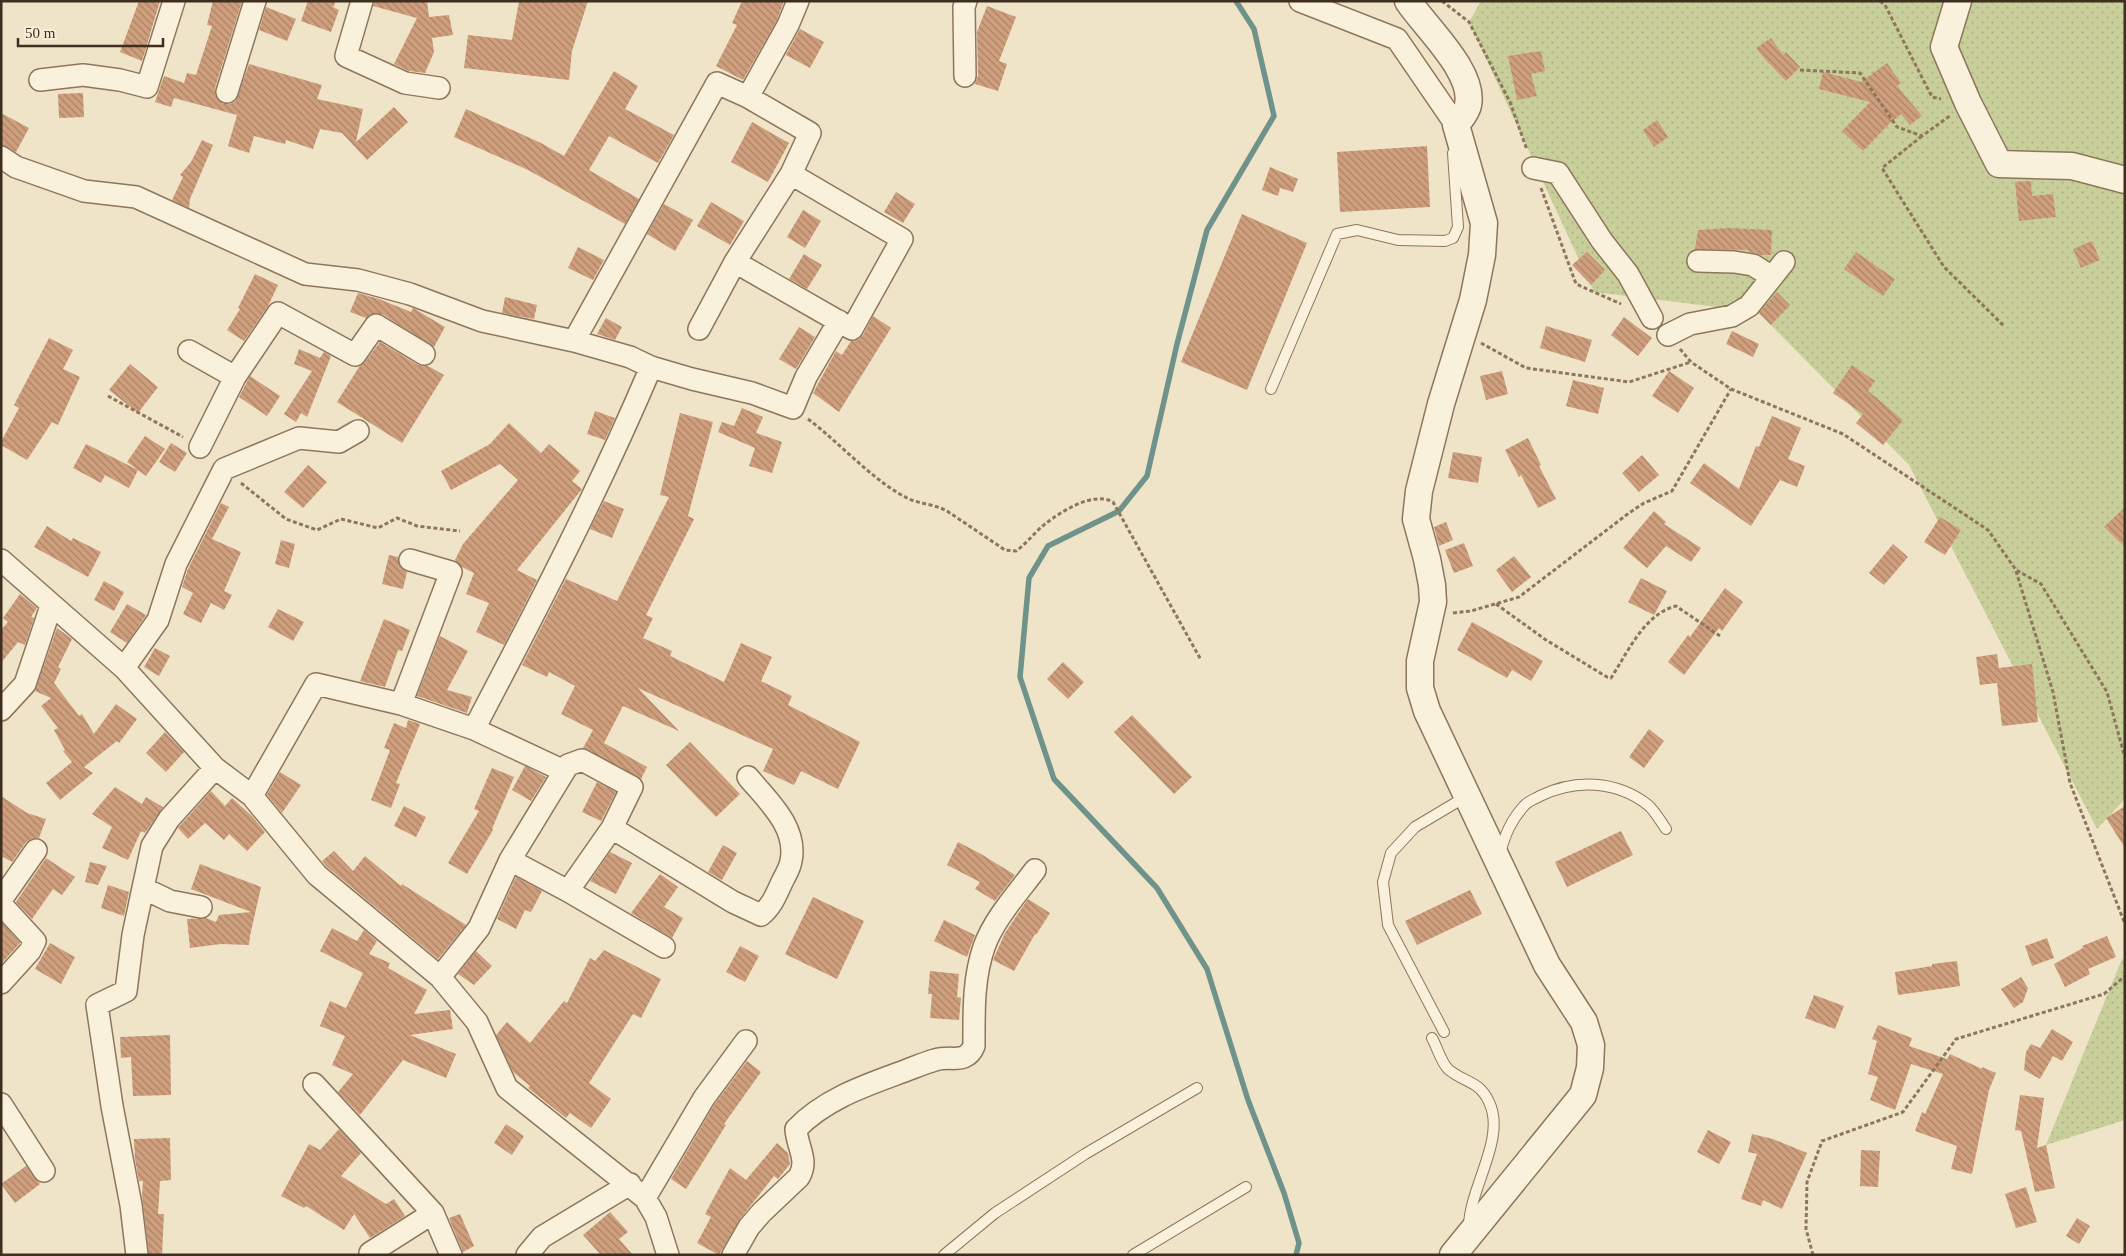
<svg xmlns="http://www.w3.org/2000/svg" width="2126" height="1256" font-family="Georgia,serif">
<defs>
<pattern id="grass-dots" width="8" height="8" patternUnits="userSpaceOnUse" patternTransform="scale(1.25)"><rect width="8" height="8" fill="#c9cf9b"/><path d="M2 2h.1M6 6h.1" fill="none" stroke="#aeb285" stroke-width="1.8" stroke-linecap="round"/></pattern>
<pattern id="building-back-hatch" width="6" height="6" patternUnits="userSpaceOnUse" patternTransform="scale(1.25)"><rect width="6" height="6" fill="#cf9f7d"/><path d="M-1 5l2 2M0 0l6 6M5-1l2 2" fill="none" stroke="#a98266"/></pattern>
</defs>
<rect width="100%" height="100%" fill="#f0e4c8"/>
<!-- grass -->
<path fill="url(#grass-dots)" d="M1481,1H2125V799L2097,829L1909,465L1758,312L1594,292L1469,22Z
M2122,959L2125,960V1120L2046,1145Z"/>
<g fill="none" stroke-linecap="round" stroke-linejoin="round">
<!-- stream -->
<path stroke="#6f938a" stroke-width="5.5" d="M1236,1L1254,29L1274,116L1207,230L1177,344L1147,476L1119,511L1048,546L1029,578L1020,677L1054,779L1157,888L1207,969L1248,1100L1284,1193L1299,1243L1296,1255"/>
</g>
<!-- building -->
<path fill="url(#building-back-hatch)" d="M139,1H160L142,61L120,52Z
M213,1H242L215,88V95L223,104H230L236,101L249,64L322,85L317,99L363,109L356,142L394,107L408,122L367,160L342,133L320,129L313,149L286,140L285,144L254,136L249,153L228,146L237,115L174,98L171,107L155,102L164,76L184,83L187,73L196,75L212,26L207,25Z
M308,1H336L333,7L339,10L331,32L301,21Z
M374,1H427L429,17L449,15L453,35L432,38L434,52L425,73L409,71L394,64L417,18L373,6Z
M519,1H588L572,51L569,80L464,68L468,35L512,40Z
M742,1H784L777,20L743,80L716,66L737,25L732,23Z
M987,6L1016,17L999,61L1007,64L998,91L975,84L978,76L977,32Z
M266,7L296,19L287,41L259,30Z
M800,29L824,42L810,68L786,55Z
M1771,38L1783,55L1786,52L1800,67L1786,81L1764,58L1756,48Z
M1541,51L1545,71L1531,74L1537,96L1517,100L1508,56Z
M1887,63L1901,83L1897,86L1922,116L1910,125L1901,114L1888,125L1863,151L1842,131L1870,102L1819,89L1823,72L1861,82Z
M614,71L638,86L625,109L674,135L658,163L609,136L589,170L639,199L625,224L528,170L454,137L466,109L541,143L564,156Z
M83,93L84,117L59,118L58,94Z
M1,113L29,128L16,152L1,145Z
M1657,120L1668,137L1654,147L1643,130Z
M752,122L789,143L768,182L731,162Z
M202,140L213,145L190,199L189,208L172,200L183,177L180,175L191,162Z
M1427,146L1430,207L1340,212L1337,152Z
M1270,167L1298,179L1293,192L1280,188L1278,196L1262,190Z
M2031,181L2032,196L2053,194L2056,217L2019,221L2015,182Z
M896,192L915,204L903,223L884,212Z
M711,202L744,221L730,245L697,226Z
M664,204L693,220L675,251L647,234Z
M803,210L821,221L805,248L787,237Z
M1242,214L1307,243L1247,390L1181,362Z
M1728,228L1772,230L1771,255H1760L1748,251V250L1695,249L1698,230Z
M2092,241L2100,260L2081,268L2073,249Z
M578,247L604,260L593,280L568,268Z
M1587,252L1605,270L1591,285L1572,265Z
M1856,252L1895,279L1883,296L1844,269Z
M804,254L822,265L807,289L789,279Z
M255,274L278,285L268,306L244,341L227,330L240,309L238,308Z
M1777,292L1790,305L1771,325L1759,313Z
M358,293L379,299L411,312L413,308L445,327L434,347L382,314H371L366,318L350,312Z
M505,297L537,305L534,319L502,313Z
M873,316L891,328L839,412L813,393L836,351L842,355L851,341L858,340L863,335Z
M1624,317L1652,338L1638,356L1611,335Z
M606,318L622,327L615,340L597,334Z
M1546,326L1592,340L1585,362L1540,348Z
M799,327L815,337L796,369L779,359Z
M1732,331L1759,344L1753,357L1726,344Z
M49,338L73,350L63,369L80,377L58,425L52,422L27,460L1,445V442L19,408L14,405Z
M380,342L418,365L428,366L444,375L402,443L337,402L359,367L365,362Z
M299,349L320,358L324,352L331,356L307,417L301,413L296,422L284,414L312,371L294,364Z
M130,364L158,387L138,413L109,390Z
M1852,365L1875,381L1868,391L1903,420L1883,445L1856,423L1863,414L1833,393Z
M1502,371L1508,394L1486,400L1480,376Z
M1669,371L1694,388L1678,413L1652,396Z
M250,376L280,396L267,416L239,397Z
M1573,380L1604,388L1598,414L1566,406Z
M742,408L763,417L756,433L782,442L772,473L749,466L755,448L718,432L722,422L734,426Z
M595,411L615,418L605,440L587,434Z
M680,413L713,422L688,516L694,519L646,615L653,618L643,638L672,651L670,656L724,682L741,643L772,657L761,681L792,696L788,705L860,742L838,789L801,771L794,785L763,771L773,749L638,688L679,731L623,706L604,743L647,767L641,779L583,748L593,730L561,714L575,686L549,672L547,677L522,665L566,579L617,601L669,497L660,495Z
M1772,416L1801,428L1788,459L1805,466L1797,487L1780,480L1751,526L1690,483L1704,463L1739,489L1756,446L1759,447Z
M509,423L541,453L549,444L580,471L572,481L582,489L517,570L537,580L504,645L476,632L489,603L466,594L474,573L462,567L455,560L463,544L518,480L500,464L451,490L441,471L490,444Z
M145,436L165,449L146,476L127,462Z
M1528,438L1541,465L1539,466L1556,499L1538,508L1521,475L1519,477L1505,450Z
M171,443L187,453L175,472L159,462Z
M86,444L138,470L129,488L105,475L101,483L73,468Z
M1453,452L1482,457L1478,483L1448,478Z
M1642,455L1659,475L1639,492L1622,473Z
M308,465L327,482L303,508L284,492Z
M604,501L624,509L612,538L590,529Z
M221,503L229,507L212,539L241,552L224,591L232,595L224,610L211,603L201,623L183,614L193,593L182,587L188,569Z
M2125,507V547L2104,527Z
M1654,511L1666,522L1664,524L1701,548L1691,562L1666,546L1647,568L1623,548Z
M1940,517L1961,530L1945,555L1924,542Z
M1446,522L1453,540L1439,546L1434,527Z
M47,526L71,541L73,538L101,552L88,577L34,547Z
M281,540L295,544L289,568L275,564Z
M1464,543L1473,566L1454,573L1445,550Z
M1893,544L1908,557L1884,585L1869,573Z
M389,555L398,557L401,568L407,572L403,589L382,584Z
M1514,556L1531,577L1512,592L1496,570Z
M1641,578L1667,591L1654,615L1628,602Z
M104,581L124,592L114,611L94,600Z
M1725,588L1743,602L1722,631L1719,628L1684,675L1668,662L1688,635L1690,637Z
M20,594L37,608L31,617L34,618L25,645L18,642L1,663V630L8,622L3,618Z
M127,604L146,615L127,643L110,632Z
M278,609L304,622L293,641L268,627Z
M384,619L410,630L402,651L398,650L385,687L360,681Z
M1472,622L1543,661L1531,681L1512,670L1507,678L1457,650Z
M57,628L72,639L58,667L61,669L54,683L79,716L82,714L94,734L116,704L137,719L119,743L117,741L84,767L93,773L60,800L46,783L72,762L63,751L65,750L54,730L58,728L41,706L51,698L35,691Z
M440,636L468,651L447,690L472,697L467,713L417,696Z
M155,648L170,656L159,676L144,667Z
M1997,654L1999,668L2032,664L2038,722L2002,726L1997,683L1980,685L1976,657Z
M1063,662L1084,682L1068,699L1047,679Z
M1132,715L1192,777L1174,794L1114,732Z
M408,720L420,724L396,783L400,784L391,808L371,800L390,750L384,748L394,723L406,728Z
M1649,729L1664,741L1644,768L1629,757Z
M165,732L184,752L166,772L146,753Z
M690,742L740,794L716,817L666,765Z
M525,766L546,777L531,801L512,790Z
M492,768L514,777L492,829L493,830L467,874L448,863L479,811L474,809Z
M280,772L301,785L282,813L267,795Z
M597,782L616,792L601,821L582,812Z
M115,787L142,804L146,797L163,807L145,833L141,831L128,860L102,848L112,827L92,814Z
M211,791L225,806L232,798L252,816L265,832L247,851L229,834L224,840L205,823L188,839L178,828Z
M1,796L27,813L46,819L39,838L31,839L26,842L12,862L1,856Z
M404,806L426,817L416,837L394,826Z
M2125,806V848L2106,818Z
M1621,831L1633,855L1567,887L1555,862Z
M958,842L981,854L1015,875L995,901L975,889L980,882L947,865Z
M723,845L737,853L722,880L708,872Z
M334,851L353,871L365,856L401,886L402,884L466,925L438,959L326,866L322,861Z
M610,852L632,863L616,894L590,881Z
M46,858L75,877L62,895L53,889L32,919L16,902Z
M90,862L107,866L98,885L85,882Z
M200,864L261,887L250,936L249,945L221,944L190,948L187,919L206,918L216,922L219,915L251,912L191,889Z
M660,874L678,887L664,907L683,918L672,938L631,913Z
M516,877L542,891L531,912L525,910L516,929L497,919Z
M108,885L129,892L124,916L101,908Z
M1470,890L1482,914L1417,945L1405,921Z
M813,897L864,921L837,979L785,954Z
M1028,899L1050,913L1036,935L1035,934L1014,971L993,960L1005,933Z
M944,920L975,935L967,957L934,941Z
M2,923L20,943L1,964V924Z
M332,928L357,941L364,930L377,941L369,954L390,963L388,968L427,990L414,1014L450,1010L453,1029L410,1035L456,1054L446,1078L403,1060L360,1115L338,1092L353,1074L332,1065L345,1036L320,1026L330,1001L346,1008L363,973L320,951Z
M2107,936L2116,957L2088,969L2090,974L2065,987L2054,964L2083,948L2082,946Z
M2047,938L2054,958L2032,966L2025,946Z
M50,943L75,957L61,984L35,969Z
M740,946L759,956L745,982L726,972Z
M604,950L661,979L641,1018L633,1014L589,1083L611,1099L591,1128L570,1113L566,1118L528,1088L530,1086L513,1072L496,1035L507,1022L530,1043L564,1001L567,1003L590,958L595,961Z
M476,951L492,966L474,985L458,974Z
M1957,961L1960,986L1898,995L1895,972L1932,966V964Z
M930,971L959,974L957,997L961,998L959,1020L930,1018L932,994H928Z
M2021,977L2028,988L2023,1002L2014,1008L2001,989Z
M1814,995L1844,1006L1835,1029L1805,1018Z
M1878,1025L1912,1038L1909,1046L1947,1059L1950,1054L1982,1069V1067L1996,1073L1989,1090L1972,1174L1951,1169L1957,1146L1915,1131L1922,1112L1925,1114L1943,1074L1911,1064L1895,1110L1870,1100L1878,1077L1868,1074L1877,1041L1872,1039Z
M2052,1029L2073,1042L2062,1061L2053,1056L2040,1079L2024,1070L2026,1052L2031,1044L2040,1048Z
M170,1035L171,1095L133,1096L131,1057L121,1058L120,1037Z
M747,1061L761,1072L724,1124L726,1125L686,1189L671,1179L714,1105Z
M2020,1095L2044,1098L2037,1148L2046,1145L2055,1188L2035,1192L2021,1131L2015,1130Z
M506,1124L524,1136L512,1155L494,1143Z
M339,1129L361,1153L341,1176L386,1204L394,1199L405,1216L370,1238L354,1214L344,1230L306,1206L304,1208L281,1196L309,1144L320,1150Z
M1708,1130L1731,1142L1719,1164L1697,1152Z
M1752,1134L1773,1139L1807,1153L1782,1209L1763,1200L1761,1206L1741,1199L1757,1154L1748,1152Z
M170,1138L171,1180L160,1181L158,1214H164L162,1255H149L142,1196L143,1181H139L135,1159L134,1139Z
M777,1143L788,1153L790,1164L778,1179L774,1176L740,1219L719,1255L697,1243L711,1217L705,1214L730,1168L746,1180Z
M1861,1150L1880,1151L1878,1187L1860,1186Z
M26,1166L40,1184L15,1203L1,1184Z
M2026,1187L2037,1222L2016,1228L2005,1194Z
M610,1212L628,1232L619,1239L633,1255H601L583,1235Z
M460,1214L474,1246L463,1252L449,1218Z
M2077,1218L2090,1226L2079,1244L2066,1236Z"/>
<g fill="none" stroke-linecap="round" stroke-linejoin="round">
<defs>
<path id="service" d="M1271,389L1337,234L1357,230L1398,240L1445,241L1453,238L1458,227L1453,153
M1500,853C1505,835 1511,820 1524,806C1528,801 1535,799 1540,796C1575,779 1616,780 1648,805C1655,811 1661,822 1666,829
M1444,1032L1388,925L1383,882L1391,853L1415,827L1467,796
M1432,1038C1437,1047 1441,1062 1448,1069C1464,1083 1479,1080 1489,1102C1507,1139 1468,1189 1469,1229
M944,1255L995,1213L1085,1154L1197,1088
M1133,1255L1246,1187"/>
<path id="minor" d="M362,1L346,56L405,83L439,88
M1300,1L1397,39L1456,125
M965,76L964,7L966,1
M40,80L83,75L120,80L147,87L174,1
M227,92L255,1
M1,157L16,167L84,191L136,197L305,274L358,280L410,294L482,321L574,341L630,357L651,367L692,379L752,393L793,408L806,377L839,321
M1533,168L1558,173L1602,241L1628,274L1652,318
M1698,261L1734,262L1753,265L1772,277
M735,262L852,329L902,239L791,174
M699,329L735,262L791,174L810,133L748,97
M1668,335L1690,324L1732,316L1749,306L1784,262
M574,341L717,83L748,97L788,25L798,1
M189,351L235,377
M200,447L235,377L278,313L355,355L376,325L424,354
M1,560L124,668L215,768L252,796L317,875L440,977L477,1022L507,1088L645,1198L656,1217L668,1255
M124,668L158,620L176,564L224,469L299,438L339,442L358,431
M401,704L451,572L410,560
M1,710L25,684L51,606
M474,729L564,771
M252,796L316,684L401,704L474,729C537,609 598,492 651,367
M612,828L733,902L761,915C772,906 776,895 782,882C785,876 790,868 791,861C798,827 767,800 748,777
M510,860L568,891
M143,888L170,901L201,907
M1,900L36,850
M1,904L35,941L30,951L1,983
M440,977L479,928L510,860L568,765L582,760L632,787L612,828L568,891L664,947
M314,1084L433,1213L451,1255
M1,1104L44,1171
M645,1198L704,1098L746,1041
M370,1253L433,1213
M137,1255L131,1205L112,1106L97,1005L126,991L133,935L152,846L169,819L215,768
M527,1255L542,1237L630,1184
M733,1255L749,1227L762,1212L799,1177C809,1160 797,1147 796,1129C825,1099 864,1086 902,1072C913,1068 924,1063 935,1060C951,1055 966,1065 974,1046C974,1012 973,979 984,947C994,919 1017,894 1035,870"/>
<path id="tertiary" d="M1408,1C1426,28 1475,72 1468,105C1467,112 1460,119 1456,125L1484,223L1482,255L1473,300L1441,404L1419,491L1416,519L1427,559L1432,585L1433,602L1420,661V688L1427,711L1547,965L1584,1022L1591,1045L1590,1068L1583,1095L1453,1255
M1958,1L1944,47L1968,103L1999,164L2072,166L2125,180"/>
</defs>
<!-- service casing -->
<use href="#service" stroke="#8d765c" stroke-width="12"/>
<!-- minor casing -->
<use href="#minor" stroke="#8d765c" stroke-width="24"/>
<!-- tertiary casing -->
<use href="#tertiary" stroke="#8d765c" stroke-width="29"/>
<!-- path -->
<path stroke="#8d765c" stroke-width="3" stroke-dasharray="4 2.5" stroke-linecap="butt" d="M1442,1L1469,22L1510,102L1527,150
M1880,1L1885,5L1932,97L1941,99
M1800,70L1860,73L1897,127L1922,136L1951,115
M1922,136L1882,168L1944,267L2004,326
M1541,188L1576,284L1621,304
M1481,343L1526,368L1629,382L1691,362
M1680,349L1691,362L1731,389L1843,434L1988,530L2016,570L2041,584L2107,692L2125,758
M108,396L183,437
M808,419C840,443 872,480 907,498C919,504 934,504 947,511L1005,550L1016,551C1027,543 1035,532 1045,524C1062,511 1093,491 1113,502L1201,660
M241,483L286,519L317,530L341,519L378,528L397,518L417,526L460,531
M2016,571L2053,692L2070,783L2125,924
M1496,604L1546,640L1607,677L1611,678C1628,652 1644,614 1676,606L1720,636
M1453,613L1471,611L1519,597L1629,513L1644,503L1672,491L1731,389
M1813,1255L1806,1229L1807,1182L1822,1141L1903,1112L1956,1039L2104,994L2125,976"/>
<!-- service -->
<use href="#service" stroke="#faf1dc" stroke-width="10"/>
<!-- minor -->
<use href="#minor" stroke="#faf1dc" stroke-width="21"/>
<!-- tertiary -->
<use href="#tertiary" stroke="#faf1dc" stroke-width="26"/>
</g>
<!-- border -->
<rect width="2126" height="1256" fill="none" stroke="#3d2e20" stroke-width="5"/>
<!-- scale -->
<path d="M18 38v8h145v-8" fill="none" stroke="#3d2e20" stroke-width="2.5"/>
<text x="25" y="38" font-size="15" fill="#3d2e20" stroke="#f7eed8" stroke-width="4" paint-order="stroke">50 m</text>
</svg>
